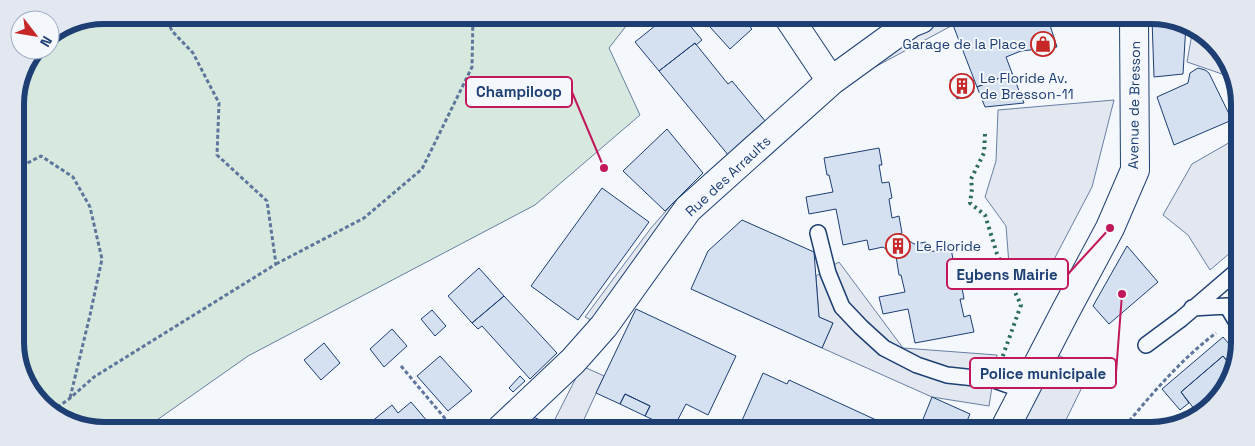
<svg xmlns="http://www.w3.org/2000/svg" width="1255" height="446" font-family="'Space Grotesk',sans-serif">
<rect width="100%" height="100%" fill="#f4f7fb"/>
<!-- green -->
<path fill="#d7e8df" stroke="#687fa3" d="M103,15L633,17L609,48L640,115L535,205L248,356L147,427L75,426L37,401L17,360L15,97L24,65L35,50H50V35Z"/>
<!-- parking -->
<path fill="#e3e8f0" stroke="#687fa3" d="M943,19H971L953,25L873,68L866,61L915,29Z
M1193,28L1218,45L1239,92V95L1222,74L1187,62Z
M1114,100L1092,187L1049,269L1010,277L1006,226L985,197L996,161L998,110Z
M1239,137L1237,247L1210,270L1188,235L1163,215L1192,164Z
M673,203L679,208L591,320L585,317L651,228Z
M839,262L903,348L997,355L989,406L932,397L822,348L833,323L819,317L816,276Z
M1046,349L1090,371L1061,430H1041L1012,416Z
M582,366L604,376L580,428L552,425Z"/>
<!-- building -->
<path fill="#d5e0f0" stroke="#1d3f73" d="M666,17H683L702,40L696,45L695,43L659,71L635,42Z
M720,18H742L752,29L730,49L710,27Z
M969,19H1048L1057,47L1021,51L1006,57L1012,73L977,87L953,25Z
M1152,19L1180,20L1186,24L1183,74L1154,77Z
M695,43L728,84L732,81L766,122L729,156L659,71Z
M1198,68L1205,70L1209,73L1232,120L1174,145L1157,97L1188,83L1190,73Z
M1012,73L1024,103L985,107L977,87Z
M967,74L974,92L957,99L950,80Z
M667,129L703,173L665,211L623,171Z
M879,148L882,165H879L882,183L889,182L892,198L889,199L892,218L899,216L902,233L899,234L914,244L926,242L929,252L951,248L954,265H951L954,283L961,282L964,299H960L964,317L970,315L974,332L915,343L908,309L883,314L879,297L905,292L901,275H899L896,256L883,247L869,250L867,240L843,245L836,209L809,214L806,197L833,192L829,175H827L824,158Z
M602,188L649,222L578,320L531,286Z
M742,220L814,252L819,317L833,323L822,348L691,289L708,251Z
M1127,246L1158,282L1109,324L1093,306Z
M479,268L504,296L472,323L448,296Z
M504,296L557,353L530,379L482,326L478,329L472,323Z
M636,309L736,356L708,415L686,404L673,429L645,416L650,406L625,394L620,404L596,393Z
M432,310L446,326L435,336L421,319Z
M392,329L407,346L384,367L370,349Z
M1223,337L1236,352L1235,370L1223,356L1181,392L1189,403L1180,410L1162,389Z
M324,343L340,363L321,380L304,360Z
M440,356L472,391L448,411L417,376Z
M1223,356L1235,371L1205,413L1199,415L1181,392Z
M763,373L787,384L789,380L898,430L749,429L740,425Z
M520,376L525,381L513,392L509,388Z
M625,394L650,406L645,416L620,404Z
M932,397L970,414L963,430L919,429Z
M411,402L433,428H376L371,422L392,405L398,413Z
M528,415L560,428H513Z"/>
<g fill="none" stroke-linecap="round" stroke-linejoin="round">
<defs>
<path id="service" d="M818,233L828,273L842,307L861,327L884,348L917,365L947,375L994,380L1025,391
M1192,308L1227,306L1236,321
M1146,345L1181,319L1237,271"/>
<path id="minor" d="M789,18L831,81
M502,428L573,361L604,326L688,209L831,81L911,23L921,19"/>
<path id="tertiary" d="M1004,430L1065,312L1110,228L1135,170L1134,19"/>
</defs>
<!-- service casing -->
<use href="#service" stroke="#1d3f73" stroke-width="18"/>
<!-- minor casing -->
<use href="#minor" stroke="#1d3f73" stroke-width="30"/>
<!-- tertiary casing -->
<use href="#tertiary" stroke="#1d3f73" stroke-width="30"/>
<!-- path -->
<path stroke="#5e769c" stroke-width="3" stroke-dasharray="4 2.5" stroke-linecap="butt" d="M16,169L41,156L73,177L90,207L102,259L90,315L70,398
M276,264L364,218L422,169L472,67L473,17
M401,366L453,428
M52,411L69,399L94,377L276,264L267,201L217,155L219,103L193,53L172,31L165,15
M1121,431C1150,396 1180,360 1216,333"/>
<!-- service -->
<use href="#service" stroke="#f4f7fb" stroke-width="15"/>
<!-- minor -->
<use href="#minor" stroke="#f4f7fb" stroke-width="28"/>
<!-- tertiary -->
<use href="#tertiary" stroke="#f4f7fb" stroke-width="28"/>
<!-- hedge -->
<path stroke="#2c6c60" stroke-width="4" stroke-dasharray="2.5 4" stroke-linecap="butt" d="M985,134L984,153L971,179L972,189L970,203L985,215L997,254L1021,305L1001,361"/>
</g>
<!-- icons -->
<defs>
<symbol id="shop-ring" viewBox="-11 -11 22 22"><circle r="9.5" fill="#f4f7fb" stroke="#c62828" stroke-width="1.5"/><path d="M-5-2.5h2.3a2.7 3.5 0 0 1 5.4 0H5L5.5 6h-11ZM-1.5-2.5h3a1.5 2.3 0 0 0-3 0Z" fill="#c62828"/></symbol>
<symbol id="building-ring" viewBox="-11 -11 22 22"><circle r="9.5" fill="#f4f7fb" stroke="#c62828" stroke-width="1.5"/><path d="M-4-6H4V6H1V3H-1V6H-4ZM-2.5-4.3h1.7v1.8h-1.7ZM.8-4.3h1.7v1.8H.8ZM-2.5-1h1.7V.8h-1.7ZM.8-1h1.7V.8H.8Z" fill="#c62828"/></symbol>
</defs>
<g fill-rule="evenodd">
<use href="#shop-ring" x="1029" y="30" width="28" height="28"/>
<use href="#building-ring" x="948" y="72" width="28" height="28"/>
<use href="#building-ring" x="884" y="232" width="28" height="28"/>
</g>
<g text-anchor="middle" stroke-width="4" stroke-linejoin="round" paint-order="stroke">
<!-- poi labels -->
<g font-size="14" fill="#1d3f73" stroke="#f4f7fb" text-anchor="start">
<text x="1026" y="49" text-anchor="end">Garage de la Place</text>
<text x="980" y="83">Le Floride Av.<tspan x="980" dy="16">de Bresson-11</tspan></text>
<text x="916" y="251">Le Floride</text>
</g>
<!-- street labels -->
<g font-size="14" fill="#1d3f73" stroke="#f4f7fb">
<text transform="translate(1134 105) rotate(-89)" y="5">Avenue de Bresson</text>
<text transform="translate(728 176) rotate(-43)" y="5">Rue des Arraults</text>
</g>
</g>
<!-- crop -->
<path d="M0 0H1255V446H0ZM104 24H1151A80 80 0 0 1 1231 104V342A80 80 0 0 1 1151 422H104A80 80 0 0 1 24 342V104A80 80 0 0 1 104 24Z" fill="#e3e8f0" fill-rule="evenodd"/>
<path fill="none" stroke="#1d3f73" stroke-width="6" d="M104 24H1151A80 80 0 0 1 1231 104V342A80 80 0 0 1 1151 422H104A80 80 0 0 1 24 342V104A80 80 0 0 1 104 24Z"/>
<!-- callouts -->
<path fill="none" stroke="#c2185b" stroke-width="2" d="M604 168L572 92M1110 228L1068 274M1122 294L1116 373"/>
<g fill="#c2185b" stroke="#f4f7fb" stroke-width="2">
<circle cx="604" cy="168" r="5"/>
<circle cx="1110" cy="228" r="5"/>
<circle cx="1122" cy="294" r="5"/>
</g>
<g fill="#f4f7fb" stroke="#c2185b" stroke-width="2">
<rect x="466" y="77" width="106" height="30" rx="5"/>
<rect x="947" y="259" width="121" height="30" rx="5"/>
<rect x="970" y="358" width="146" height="30" rx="5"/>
</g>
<g font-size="15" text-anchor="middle" font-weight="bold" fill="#1d3f73">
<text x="519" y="97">Champiloop</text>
<text x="1007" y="280">Eybens Mairie</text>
<text x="1043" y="379">Police municipale</text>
</g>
<!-- north arrow -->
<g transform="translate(35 35) rotate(121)"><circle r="24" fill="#f4f7fb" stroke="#9eadc5"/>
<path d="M0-4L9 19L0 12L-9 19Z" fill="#c62828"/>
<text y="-8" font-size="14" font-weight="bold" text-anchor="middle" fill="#1d3f73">N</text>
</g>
</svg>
